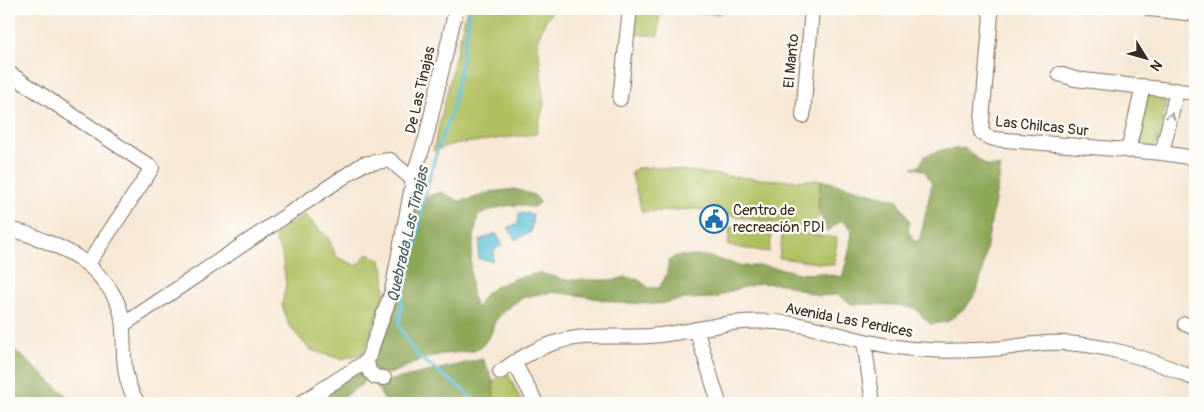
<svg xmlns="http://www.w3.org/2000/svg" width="1204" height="412" font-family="Pangolin,sans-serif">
<rect width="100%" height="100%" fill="#fdfcf7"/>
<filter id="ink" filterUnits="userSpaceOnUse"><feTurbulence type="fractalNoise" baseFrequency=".02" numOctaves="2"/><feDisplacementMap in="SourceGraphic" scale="10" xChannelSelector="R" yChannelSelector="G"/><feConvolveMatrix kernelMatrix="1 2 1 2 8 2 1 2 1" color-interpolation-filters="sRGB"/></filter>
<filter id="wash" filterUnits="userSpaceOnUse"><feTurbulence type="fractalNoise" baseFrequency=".0096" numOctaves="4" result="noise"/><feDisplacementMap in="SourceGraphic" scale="20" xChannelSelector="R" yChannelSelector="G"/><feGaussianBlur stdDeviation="1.12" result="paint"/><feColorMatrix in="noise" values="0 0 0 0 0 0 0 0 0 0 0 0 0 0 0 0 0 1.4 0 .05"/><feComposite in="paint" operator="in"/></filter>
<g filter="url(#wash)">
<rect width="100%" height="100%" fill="#f7e8d5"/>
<!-- green -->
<path fill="#b0bf61" stroke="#767440" d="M467,9H553L545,22L538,39L544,104L536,134L449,145L433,151Z
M636,9H721L720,14L660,9L658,36L634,34Z
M1151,94L1161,95L1165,100L1166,105L1158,143L1153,147L1140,146L1136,141L1146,97Z
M654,167C709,173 765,183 821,180L818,207L821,215L807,227L778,224L697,209L642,212L631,172L637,168Z
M305,215L328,238L337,257L357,266L367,254L380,259L384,270L385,293L363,354L341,359L310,350L289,326L282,305L286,284L282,254L274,238L280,230Z
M730,227L772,233L769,252L728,246Z
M783,231L837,238L834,265L779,258Z
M508,373L522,403H494L493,381Z"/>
<!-- forest -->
<path fill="#8ca657" stroke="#64683a" d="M964,148L987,166L1001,167L982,273L977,292L966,307L947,322L930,324L915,308L894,305L852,304L838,295L819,296L783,284L760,283L730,291L716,298L684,299L659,304L619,303L584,296L552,292L524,297L510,306L495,321L491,334L483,345L474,351L443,354L425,358L390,374L376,372L370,361L414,208L427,196L441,192L459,201L471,199L490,192L515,189L534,195L540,202L534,207C528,207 523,205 517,205C504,205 489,210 478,216C472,246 466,279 476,309L485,294L495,287L517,278L540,273L566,280H615L625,277L639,280L649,288H659L666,276L669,261L675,256H706L743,266H762L783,269L803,274L821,273L842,277C847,261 851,246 852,229L841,220L827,232L818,207L821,180L898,200L910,222L908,230L915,242L920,239L932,184L925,171L912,167L919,166L925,156L941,150Z
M9,345L75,403H9Z
M483,359L493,381L494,403H386L375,384Z
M354,365L366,377L362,384L336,403H299Z"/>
<!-- water -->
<path fill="#5bbfd9" stroke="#4b747c" d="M519,213L533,214L531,232L515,240L508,227L518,223Z
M496,233L503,245L494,250L493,261L478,259L480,240Z"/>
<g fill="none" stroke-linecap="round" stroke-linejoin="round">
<!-- stream -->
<path stroke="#5bbfd9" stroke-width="3" d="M470,9L468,25L453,107L435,157L422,206L416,247L402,298L399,326L416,355L462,389L477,403"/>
</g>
</g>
<g filter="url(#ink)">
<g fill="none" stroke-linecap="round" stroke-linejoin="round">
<defs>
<path id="minor" d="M988,9L991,15L981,132L986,136L994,139L1162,153L1195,158
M1150,9L1195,14
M9,73L152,168L88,264
M1059,74L1075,79L1195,93
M620,99L630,9
M803,116L812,9
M1128,151L1143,86
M1162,153L1177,90
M412,179L426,138L456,9
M9,230C22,231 33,236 45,241C74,253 93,264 111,291C116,299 121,308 122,319C126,349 119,376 138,403
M1185,324L1195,328
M123,325L363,164L390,160L412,179V186L392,291L367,361L369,371L375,377L384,378
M696,329L719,403
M864,341L873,403
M514,362L536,403
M500,372C518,359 536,348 557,342C587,333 619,338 650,336C678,334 705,327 732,323C752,321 773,321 793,324C811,326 829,332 848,337C874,344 902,349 929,350C955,352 980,350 1005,348C1018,346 1032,344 1046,343C1095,341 1151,358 1195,379
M301,403L367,361"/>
</defs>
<!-- minor casing -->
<use href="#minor" stroke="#7d6c5e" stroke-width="16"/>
<!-- minor -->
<use href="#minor" stroke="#fff" stroke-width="14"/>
</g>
<!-- one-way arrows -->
<defs><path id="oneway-chevron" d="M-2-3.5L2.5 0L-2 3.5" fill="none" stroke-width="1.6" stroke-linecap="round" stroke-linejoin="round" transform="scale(1.25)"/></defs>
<use stroke="#a79f9a" href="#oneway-chevron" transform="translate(1171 116) rotate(-76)"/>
</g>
<!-- icons -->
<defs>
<symbol id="civic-ring" viewBox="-11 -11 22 22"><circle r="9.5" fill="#fdfcf7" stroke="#1f6fb2" stroke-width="1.5"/><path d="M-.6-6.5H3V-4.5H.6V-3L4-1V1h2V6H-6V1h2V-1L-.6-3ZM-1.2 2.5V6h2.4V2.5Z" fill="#1f6fb2"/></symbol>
</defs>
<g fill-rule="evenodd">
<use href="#civic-ring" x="698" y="203" width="32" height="32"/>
</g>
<g text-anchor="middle" stroke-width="4.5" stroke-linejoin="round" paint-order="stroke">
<!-- street labels -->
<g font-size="15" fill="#3b2a1e" stroke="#fdfcf7">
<text transform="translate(791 61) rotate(-85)" y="5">El Manto</text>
<text transform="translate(420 90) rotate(-77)" y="5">De Las Tinajas</text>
<text transform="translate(1042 126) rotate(6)" y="5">Las Chilcas Sur</text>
<text transform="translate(849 320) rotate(11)" y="5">Avenida Las Perdices</text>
</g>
<!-- poi labels -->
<g font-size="15" fill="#3b2a1e" stroke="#fdfcf7" text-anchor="start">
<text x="733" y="215">Centro de<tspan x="733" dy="17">recreación PDI</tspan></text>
</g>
<!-- water labels -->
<g font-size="16" font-style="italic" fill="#465e5f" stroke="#fdfcf7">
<text transform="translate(407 234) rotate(-77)" y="6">Quebrada Las Tinajas</text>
</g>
</g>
<!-- margin -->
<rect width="1204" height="412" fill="none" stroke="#fdfcf7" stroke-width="30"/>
<!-- north arrow -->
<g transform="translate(1146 58) rotate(127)" stroke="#fdfcf7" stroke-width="4" paint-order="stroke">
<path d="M0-4L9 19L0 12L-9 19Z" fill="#3b2a1e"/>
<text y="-8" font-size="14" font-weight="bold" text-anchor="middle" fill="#3b2a1e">N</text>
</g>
</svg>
